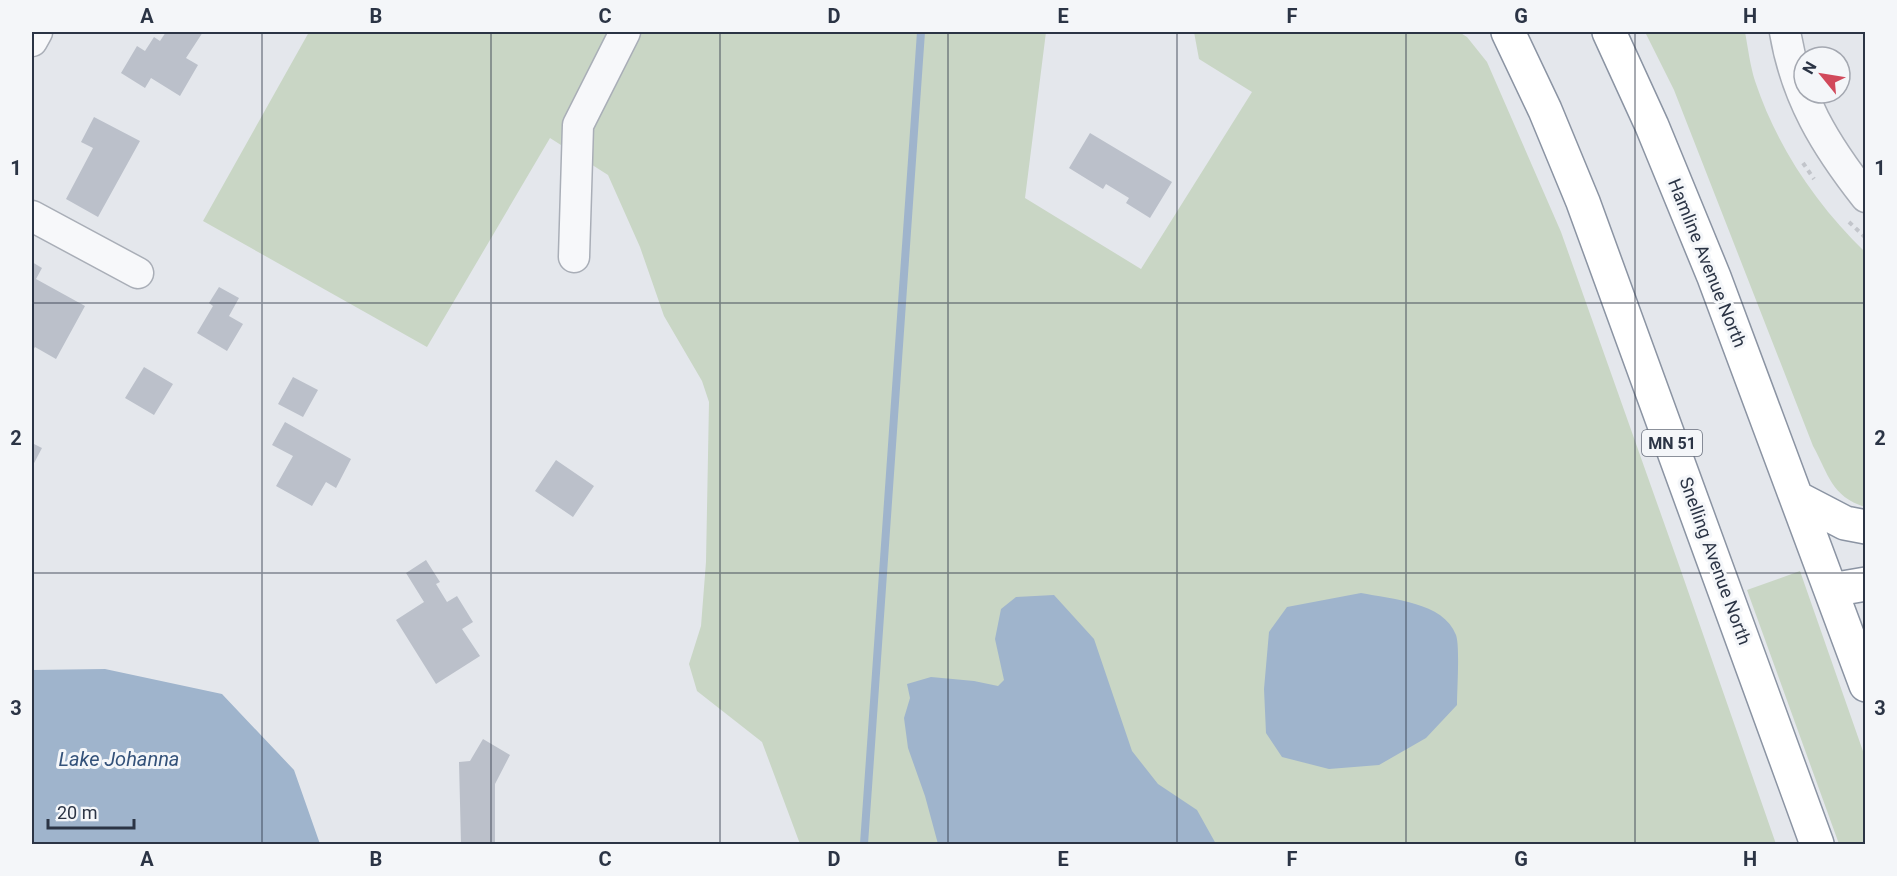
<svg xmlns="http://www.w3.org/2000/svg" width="1897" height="876" font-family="Roboto,sans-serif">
<rect width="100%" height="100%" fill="#e4e7ec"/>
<!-- green -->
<path fill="#c9d6c5" d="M309,32H1046L1025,198L1141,269L1252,92L1199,59L1194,32H1459L1467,37L1487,62L1561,232L1680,568L1776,844H800L762,742L697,691L689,664L701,626L706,562L709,402L702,381L664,316L640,247L608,175L550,138L427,347L203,221Z
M1645,32H1745C1748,48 1750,65 1755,81C1777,147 1816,204 1865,252V507C1831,496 1829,475 1813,446L1674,90Z
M1800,571L1865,757V844H1839L1747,590Z"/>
<!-- water -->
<path fill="#9fb4cc" d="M1361,593C1391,599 1444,602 1456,635C1460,646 1457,690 1457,705L1426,738L1379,765L1329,769L1282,757L1266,733L1264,689L1269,632L1287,607Z
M1054,595L1094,639L1132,751L1158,784L1197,810L1216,844H938L925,796L908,748L904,718L910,698L907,684L931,677L974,681L998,686L1004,680L995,639L1001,609L1016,597Z
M105,669L222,694L294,770L320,844H32V670Z"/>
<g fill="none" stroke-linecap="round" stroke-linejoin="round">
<!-- stream -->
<path stroke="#9fb4cc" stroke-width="8" d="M864,844L921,32"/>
</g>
<!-- building -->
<path fill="#bbc0ca" d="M166,32H203L186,58L198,65L180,96L151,78L145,88L121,73L137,46L145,51L154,37L160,41Z
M94,117L140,141L98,217L66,199L93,148L81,142Z
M1090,133L1172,182L1150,218L1126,203L1129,198L1106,184L1103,189L1069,168Z
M32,262L42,268L36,279L85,306L56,359L35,347L32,352Z
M219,287L239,298L229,316L243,324L227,351L197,333L213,306L209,303Z
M144,367L173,384L154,415L125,398Z
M293,377L318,390L303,417L278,404Z
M285,422L351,459L336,488L326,482L312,506L276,486L293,456L272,445Z
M32,443L42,448L32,467Z
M556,460L594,486L573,517L535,491Z
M426,560L440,582L436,584L447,602L457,596L473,622L462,629L480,656L436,684L396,620L424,602L406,573Z
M483,739L510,755L495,784V844H461L459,762L470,761Z"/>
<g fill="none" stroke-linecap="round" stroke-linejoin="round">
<defs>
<path id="minor" d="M1785,32C1796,97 1825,145 1866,197
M32,41L37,32
M32,216L138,273
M574,257L578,125L625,32"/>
<path id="highway" d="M1508,32L1545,110L1583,202L1817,844
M1609,32L1652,126L1714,277L1866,685
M1797,498L1845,523L1866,527
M1831,590L1866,584"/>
</defs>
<!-- minor casing -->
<use href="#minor" stroke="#a9aeb7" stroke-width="33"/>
<!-- highway casing -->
<use href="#highway" stroke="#8b94a3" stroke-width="36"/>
<!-- path -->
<path stroke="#c2c5cb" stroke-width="4" stroke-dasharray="4.5 4.5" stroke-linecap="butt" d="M1803,163L1814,179
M1849,222L1866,238"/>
<!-- minor -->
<use href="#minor" stroke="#f7f8fa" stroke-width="30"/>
<!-- highway -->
<use href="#highway" stroke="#fff" stroke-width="33"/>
</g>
<!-- grid -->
<path fill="none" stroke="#2b3445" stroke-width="1.5" stroke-opacity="0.55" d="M262,32V844M491,32V844M720,32V844M948,32V844M1177,32V844M1406,32V844M1635,32V844M32,303H1866M32,573H1866"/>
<g text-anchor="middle" stroke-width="6" stroke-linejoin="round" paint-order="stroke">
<!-- shield labels -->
<rect fill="#f4f6f9" stroke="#676e7b" stroke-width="1.5" x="1642" y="430" width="60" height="26" rx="4.5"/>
<g font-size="16" font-weight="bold" fill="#2b3445">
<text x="1672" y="449">MN 51</text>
</g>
<!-- street labels -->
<g font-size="18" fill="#2b3445" stroke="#f4f6f9">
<text transform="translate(1707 263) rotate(68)" y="6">Hamline Avenue North</text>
<text transform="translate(1715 561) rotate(70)" y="6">Snelling Avenue North</text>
</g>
<!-- water labels -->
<g font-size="20" font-style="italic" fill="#34527a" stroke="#f4f6f9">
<text x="119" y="766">Lake Johanna</text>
</g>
</g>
<!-- border -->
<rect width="1897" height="876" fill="none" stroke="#f4f6f9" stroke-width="66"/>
<!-- north arrow -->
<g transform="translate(1822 75) rotate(300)"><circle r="28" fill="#f4f6f9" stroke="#a4a8b1" stroke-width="1.5"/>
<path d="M0-4.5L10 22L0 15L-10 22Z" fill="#d1495b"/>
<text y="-9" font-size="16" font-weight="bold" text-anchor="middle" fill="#2b3445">N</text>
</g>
<!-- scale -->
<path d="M48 819v9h86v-9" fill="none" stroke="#2b3445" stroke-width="3"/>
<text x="57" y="819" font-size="18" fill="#2b3445" stroke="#f4f6f9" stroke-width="4.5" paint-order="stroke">20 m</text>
<rect x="33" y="33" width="1831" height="810" fill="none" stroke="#2b3445" stroke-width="2"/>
<g font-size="20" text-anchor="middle" font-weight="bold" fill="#2b3445">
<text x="147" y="23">A</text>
<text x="376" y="23">B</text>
<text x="605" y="23">C</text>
<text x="834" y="23">D</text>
<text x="1063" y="23">E</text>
<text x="1292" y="23">F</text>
<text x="1521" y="23">G</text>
<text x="1750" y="23">H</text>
<text x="16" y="175">1</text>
<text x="1880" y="175">1</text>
<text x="16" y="445">2</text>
<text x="1880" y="445">2</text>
<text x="16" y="715">3</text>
<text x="1880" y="715">3</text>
<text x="147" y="866">A</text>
<text x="376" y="866">B</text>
<text x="605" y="866">C</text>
<text x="834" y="866">D</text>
<text x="1063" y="866">E</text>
<text x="1292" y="866">F</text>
<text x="1521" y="866">G</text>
<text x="1750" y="866">H</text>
</g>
</svg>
